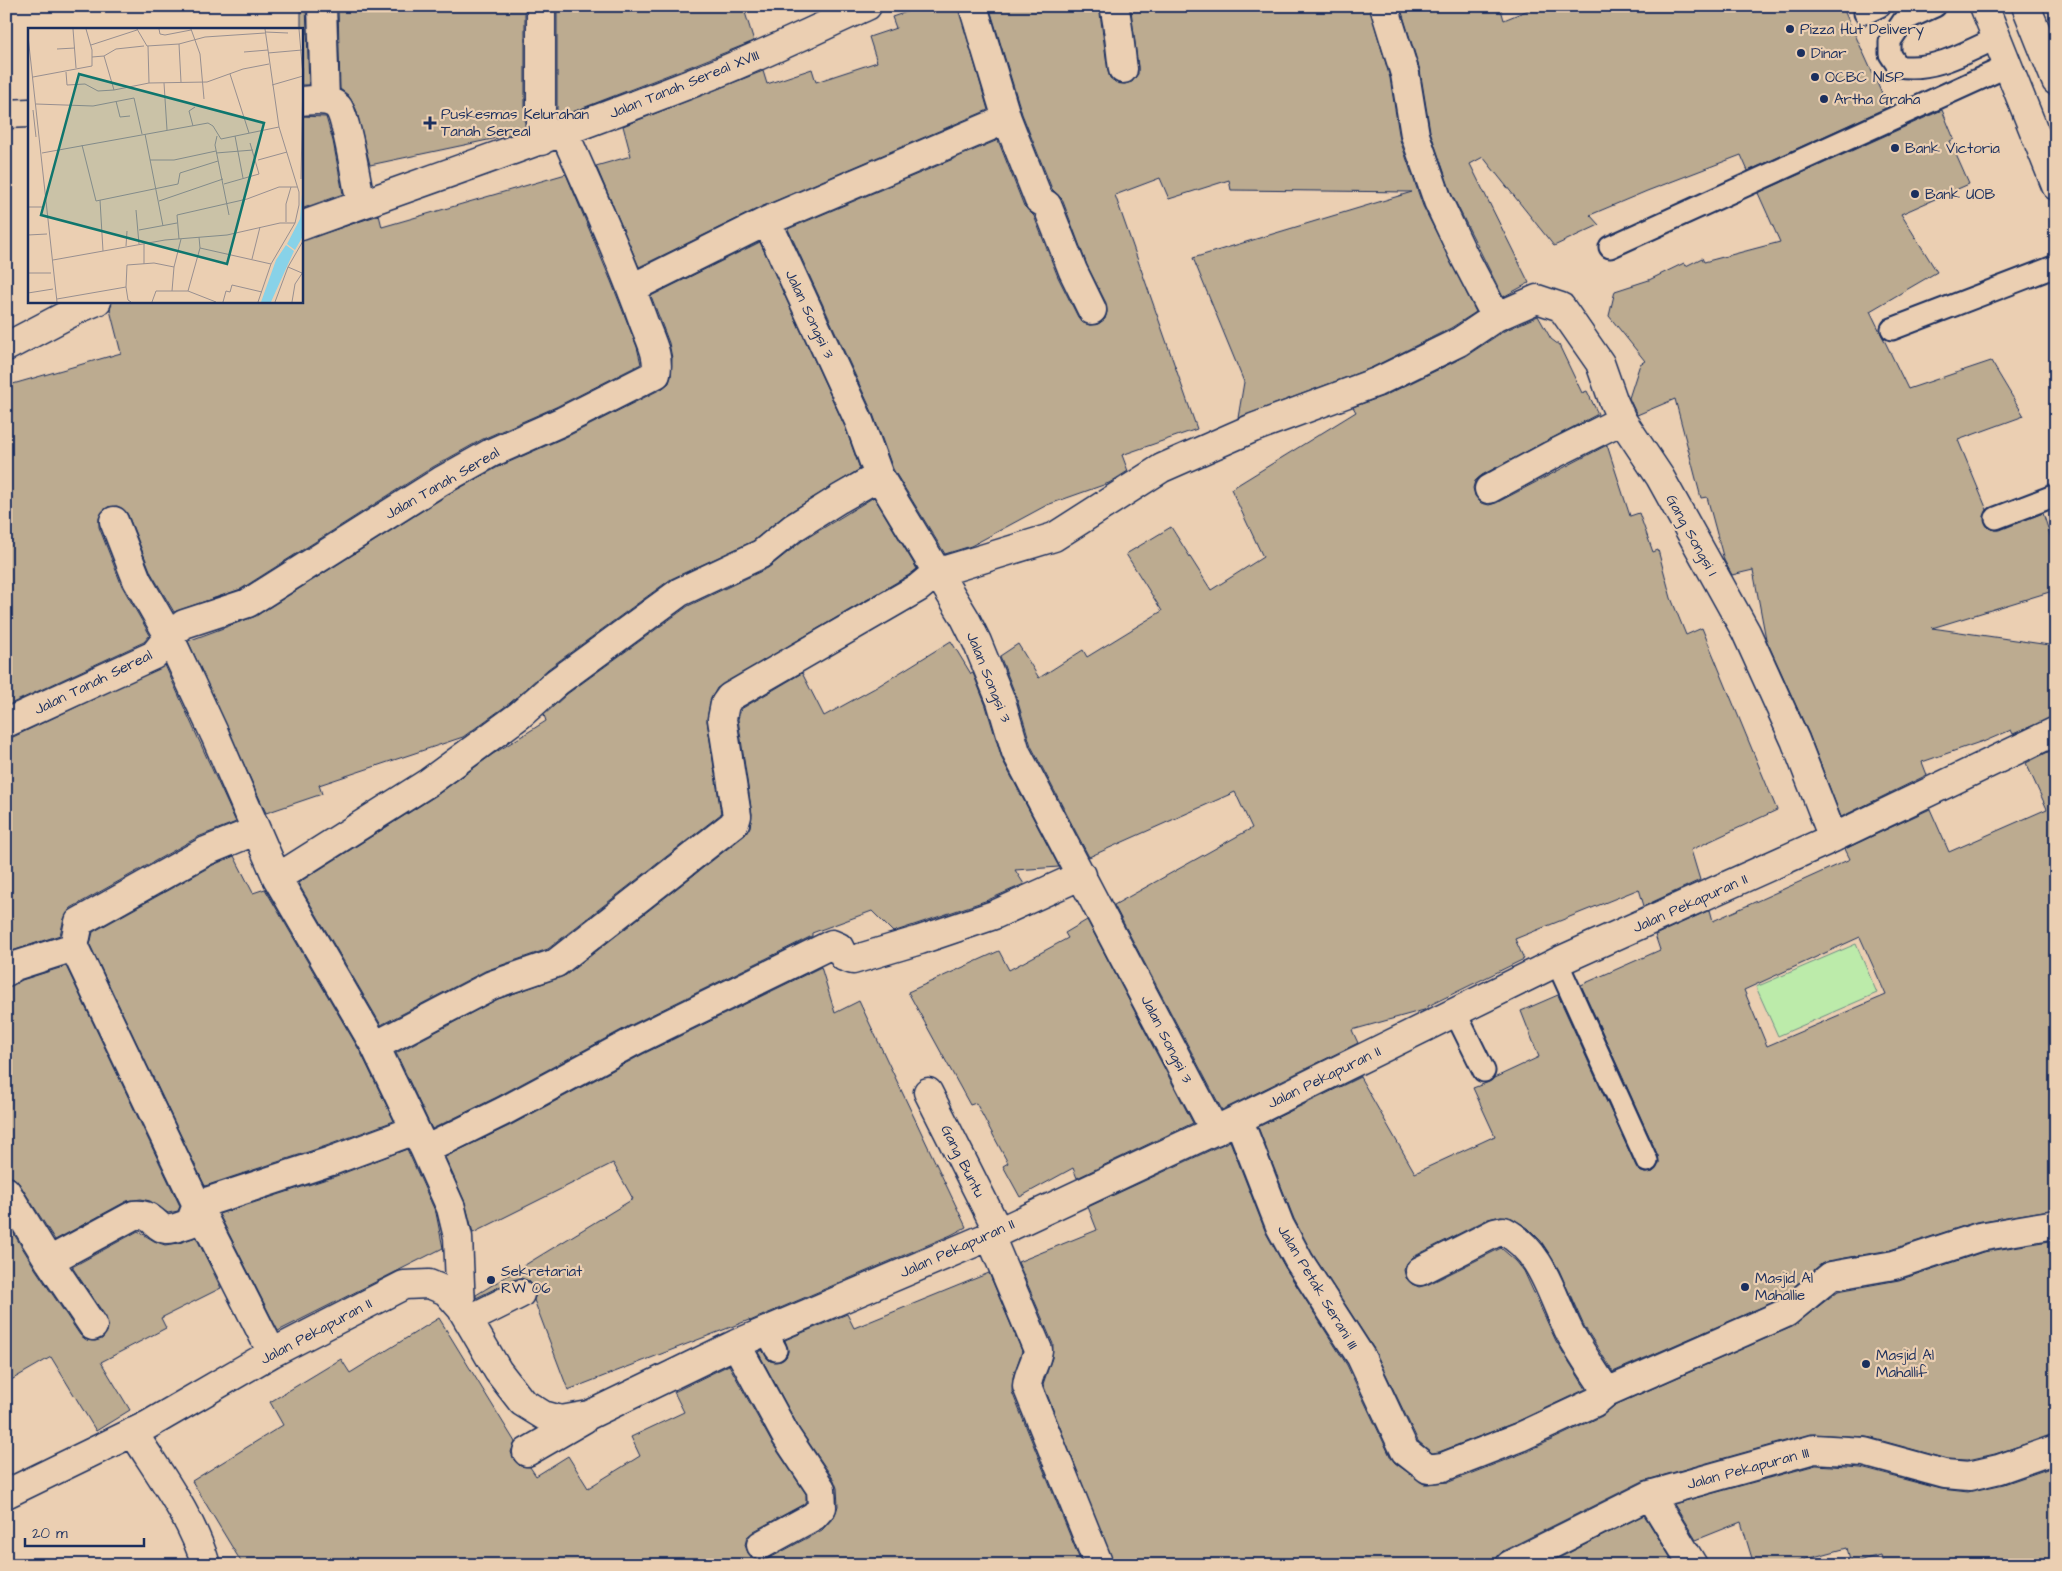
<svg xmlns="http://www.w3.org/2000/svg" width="2062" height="1571" font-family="'Architects Daughter',sans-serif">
<rect width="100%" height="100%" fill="#ebcfb2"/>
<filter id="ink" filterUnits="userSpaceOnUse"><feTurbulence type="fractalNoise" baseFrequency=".02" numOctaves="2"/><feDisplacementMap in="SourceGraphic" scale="10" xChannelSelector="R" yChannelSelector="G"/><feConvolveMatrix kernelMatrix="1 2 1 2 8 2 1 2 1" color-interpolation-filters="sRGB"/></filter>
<g filter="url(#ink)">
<!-- green -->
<path fill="#bcebaa" stroke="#6c8d84" d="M1856,944L1877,993L1778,1036L1756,987Z"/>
<!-- building -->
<path fill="#bcab90" stroke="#1b2f5e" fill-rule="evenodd" d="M301,6H306L309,85H301Z
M338,6H525V129L502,137L370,165L356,109L348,95L340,89Z
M557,6H743L754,41L694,65L557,118Z
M924,6H958L988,110L761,207L639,267L596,166L631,156L623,126L763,71L767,84L812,69L816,82L877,62L869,37L896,28L892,17Z
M989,6H1099L1108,72L1110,78L1117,83L1125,84L1132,82L1138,74V67L1131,10L1141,6H1369L1390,78L1400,140L1423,206L1476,312L1451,328L1371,368L1238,418L1244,382L1193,258L1412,192L1231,190L1229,180L1169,199L1160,178L1115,195L1197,429L1122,455L1128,471L1109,483L1047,505L971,546L945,554L893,469L873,414L788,229L998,140L1024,206L1034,216L1058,277L1078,317L1083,323L1090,325L1098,324L1105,319L1107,312L1106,303L1087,265L1062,199L1052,189L1022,114Z
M1400,6H1500L1504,20L1538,6H1842L1888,107L1748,171L1741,155L1647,191L1590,215L1599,225L1554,246L1483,157L1470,164L1529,283L1503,297L1452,195L1430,131L1420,70Z
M1942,110L1954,139L1950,141L1969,184L1901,214L1937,272L1870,311L1908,389L1991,361L2024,416L1958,440L1987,510L1984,517L1988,527L1995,530H2000L2043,513L2056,553V590L1932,628L2056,646V716L2013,734L2011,730L1983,742V741L1922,762L1927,775L1841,817L1809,734L1766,639L1753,570L1732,575L1724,560L1707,497L1701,498L1675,399L1637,415L1629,398L1640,364L1645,361L1609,316L1615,291L1649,280L1684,263L1686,266L1702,258L1704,262L1780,242L1758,193Z
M301,116L326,117L333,141L343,194L301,209Z
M566,174L611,281L637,347L641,364L556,407L483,439L433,467L241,589L174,612L151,573L128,515L123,509L117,506L108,507L102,512L99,518V527L122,586L150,635L144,642L6,706V386L121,353L110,310L112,301H301V241L379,215L382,227Z
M760,242L845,427L860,469L785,515L753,541L671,579L548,669L510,703L463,737L319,785L322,794L266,813L188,641L256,616L449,494L498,467L570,435L663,388L669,383L671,377L672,358L669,343L651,296Z
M1538,316L1551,339L1559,345L1582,393L1587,391L1598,414L1482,475L1475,481L1473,488L1475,496L1481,503L1489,505L1496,503L1607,445L1630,516L1639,513L1653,552L1658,550L1671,598L1686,635L1702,628L1777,810L1691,850L1700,880L1644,906L1639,889L1515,939L1524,959L1428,1006V1008L1424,1010L1352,1030L1358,1043L1222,1110L1114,905L1252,828L1235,792L1089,857L1031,746L1016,696L1000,656L1018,644L1039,678L1083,650L1087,657L1162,611L1126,554L1171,527L1211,590L1263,557L1231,489L1356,412L1353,407L1384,396L1466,356L1504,331Z
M874,497L917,569L909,575L717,688L710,701L707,721L721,814L548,949L485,971L381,1025L298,883L437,795L493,754L546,721L544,715L567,694L688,606L768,568L802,541Z
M951,641L971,674L973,673L986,706L1002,759L1059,867L1015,870L1024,884L988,900L893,932L872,911L812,933V936L629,1026L497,1097L432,1129L396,1053L498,999L566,975L745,835L750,827L752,814L738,719L741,709L802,673L824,716L875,688Z
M165,665L236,822L198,837L71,908L64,919L60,935L6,953V738L13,737Z
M2056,748V1209L1976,1222L1890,1250L1828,1261L1821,1264L1778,1300L1613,1372L1584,1326L1559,1270L1541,1241L1528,1228L1512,1218L1501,1216L1488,1219L1413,1257L1407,1263L1404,1270L1406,1278L1412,1284L1419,1287L1427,1285L1501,1248L1516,1261L1524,1271L1556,1341L1586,1389L1514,1423L1439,1452L1432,1453L1418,1441L1374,1349L1312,1253L1294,1219L1258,1127L1360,1077L1415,1173L1495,1136L1473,1088L1489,1082L1494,1078L1539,1057L1521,1011L1558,995L1636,1166L1639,1171L1645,1173L1653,1172L1659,1163L1658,1156L1581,985L1660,950L1655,935L1710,910L1713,921L1850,859L1845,849L1930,809L1949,852L2047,809L2026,763ZM1860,937L1886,995L1767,1046L1744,990Z
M234,856L253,893L265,889L361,1053L394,1121L326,1146L205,1186L90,945L93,932L213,865Z
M1087,920L1193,1123L1077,1178L1073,1168L1020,1197L1003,1166L1008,1163L976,1103L970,1105L908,992L999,951L1009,970L1068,938L1065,933Z
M66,966L180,1206L178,1211L168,1213L150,1201L141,1199L127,1201L55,1240L19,1183L14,1178L6,1175V988L22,980Z
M821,967L835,1013L859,1001L966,1227L951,1235L750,1321L749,1320L568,1390L534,1300L536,1294L534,1287L529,1281L521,1278L513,1280L476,1298V1295L633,1199L613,1163L473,1233L465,1202L445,1157L511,1125L643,1054Z
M1230,1141L1266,1233L1286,1269L1347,1365L1391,1458L1395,1463L1424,1484L1449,1482L1526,1452L1602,1416L1615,1405L1792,1327L1838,1291L1899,1280L1983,1252L2056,1240V1434L1995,1454L1968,1460L1948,1459L1868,1437L1810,1434L1643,1481L1503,1551L1497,1557L1494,1565H1114L1043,1384L1052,1358L1053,1344L1018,1262L1097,1230L1088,1207Z
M407,1149L436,1213L443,1248L278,1331L219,1214L336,1176Z
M6,1221L36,1270L80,1335L87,1340L95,1341L102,1339L107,1332L108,1324L106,1317L72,1267L138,1231L154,1241L165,1245L179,1243L196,1237L221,1288L161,1318L166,1328L101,1362L130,1410L96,1431L51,1357L6,1383Z
M989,1273L1022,1351L1013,1377L1012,1392L1082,1565H243L192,1481L283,1425L270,1402L341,1359L350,1373L439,1318L515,1442L511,1452L514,1460L520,1466L530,1467L536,1476L568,1456L588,1488L640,1456L631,1437L684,1412L674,1392L729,1365L772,1443L806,1494V1501L804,1504L754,1531L747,1537L745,1545L748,1553L753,1559L760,1561L768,1559L822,1530L834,1517L838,1506L837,1488L834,1480L799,1428L758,1352L762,1350L770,1361H781L786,1357L788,1351L785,1340L847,1314L854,1328Z
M1816,1465L1861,1468L1941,1489L1968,1492L2004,1484L2056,1466V1565H1883L1881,1555L1851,1563L1847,1548L1784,1565H1754L1741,1522L1696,1540L1674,1504Z
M1644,1515L1675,1565H1545Z"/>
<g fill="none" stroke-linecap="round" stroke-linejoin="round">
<defs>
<path id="lane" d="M1935,6L1904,20L1890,41V54L1898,66C1933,72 1966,52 1997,38
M1865,13L1880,6
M1610,247L2008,66
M1892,329L2056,266
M1996,518L2056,495
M1557,962L1647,1161
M1455,1012L1484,1071
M766,1331L776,1350"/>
<path id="street" d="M322,6L325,100
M973,6L1007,119L1039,200L1047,205L1073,271L1092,310
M1114,6C1119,27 1120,48 1123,69
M1384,6L1405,74L1415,135L1438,201L1463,254L1496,317
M301,101C313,100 329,97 338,107C347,118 357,186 361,204
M6,114L29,113
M541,141V6
M767,221L859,421L879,476L965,618L977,642L1001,701L1016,752L1215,1131
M301,226C434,178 568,132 700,80C757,58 812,31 867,6
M632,288L767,221L1007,119
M6,347L80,308L97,301
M1489,489L1550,456L1622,420
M114,521L137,580L169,636L215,735L277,878L375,1046L425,1150L451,1208L458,1237L461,1308
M6,723L154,655L169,636L184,624L248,603L441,481L491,453L563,421L656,374C660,357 650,339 644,323C621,258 592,196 564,132
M277,878L429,782L520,715L557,682L680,592L761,554L793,528L839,499L879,476
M74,947L197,1205L272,1353
M6,972L15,966L74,947L79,922L206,851L255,831
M375,1046L492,985L556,963L735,823L737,816L722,719L725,704L730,697L918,588L936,573L1054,537L1162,468L1253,428L1377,382L1459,342L1496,317L1537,299L1561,307L1600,363L1613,400L1622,420L1660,477L1746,632L1795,740L1833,838
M928,1092L998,1231
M1237,1120L1243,1131L1280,1226L1299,1261L1361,1357L1405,1451L1428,1469L1443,1467L1520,1437L1595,1402L1607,1392L1786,1313L1831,1276L1894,1265L1979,1237L2056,1224
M425,1150L504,1111L636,1040L832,944L839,947L844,957L853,960L920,940L994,915L1082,875
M6,1191L49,1261L93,1326
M990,1236L1038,1350C1036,1363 1028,1373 1027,1386L1099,1565
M49,1261L134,1215C154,1213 155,1228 166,1229C174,1230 183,1225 190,1223L197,1205L331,1161L415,1130
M1420,1271L1495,1233L1504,1231C1543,1251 1552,1298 1570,1333C1581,1353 1595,1373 1607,1392
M468,1320L520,1294
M736,1344L786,1436L821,1489L822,1507L814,1516L761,1545
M133,1432C159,1474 192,1517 206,1565
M527,1452L584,1419
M6,1494L148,1425L272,1353L404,1285L429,1284L446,1291L461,1308L498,1371L522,1402L543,1415L561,1420L589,1415L736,1344L990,1236L1237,1120L1557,962L1833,838L2056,731
M1650,1495L1693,1565
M1510,1565L1650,1495L1814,1449L1864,1452L1945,1474L1969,1476L1999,1469L2056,1449"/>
<path id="secondary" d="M1984,6L2056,186
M2026,6L2056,81"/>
</defs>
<!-- lane casing -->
<use href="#lane" stroke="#1b2f5e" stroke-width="25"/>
<!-- street casing -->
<use href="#street" stroke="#1b2f5e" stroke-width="31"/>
<!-- secondary casing -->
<use href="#secondary" stroke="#1b2f5e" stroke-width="31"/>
<!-- lane -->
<use href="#lane" stroke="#ebcfb2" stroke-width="21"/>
<!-- street -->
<use href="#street" stroke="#ebcfb2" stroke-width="28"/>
<!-- secondary -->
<use href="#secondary" stroke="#ebcfb2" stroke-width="28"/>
</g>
</g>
<!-- markers -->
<g fill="#1b2f5e" stroke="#ebcfb2" stroke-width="2">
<circle cx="1790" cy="29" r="5"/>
<circle cx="1801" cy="53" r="5"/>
<circle cx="1815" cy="77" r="5"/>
<circle cx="1824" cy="99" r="5"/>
<path d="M427.5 115.5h5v5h5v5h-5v5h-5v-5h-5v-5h5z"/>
<circle cx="1895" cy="148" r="5"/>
<circle cx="1915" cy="194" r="5"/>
<circle cx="491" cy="1280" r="5"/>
<circle cx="1745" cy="1287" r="5"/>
<circle cx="1866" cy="1364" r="5"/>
</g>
<g text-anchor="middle" stroke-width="4.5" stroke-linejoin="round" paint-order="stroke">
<!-- poi labels -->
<g font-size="15" fill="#1b2f5e" stroke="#ebcfb2" text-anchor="start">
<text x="1800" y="34">Pizza Hut Delivery</text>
<text x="1811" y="58">Dinar</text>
<text x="1825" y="82">OCBC NISP</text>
<text x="1834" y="104">Artha Graha</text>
<text x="441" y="119">Puskesmas Kelurahan<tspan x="441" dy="17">Tanah Sereal</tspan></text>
<text x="1905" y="153">Bank Victoria</text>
<text x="1925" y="199">Bank UOB</text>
<text x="501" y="1276">Sekretariat<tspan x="501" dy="17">RW 06</tspan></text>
<text x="1755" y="1283">Masjid Al<tspan x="1755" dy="17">Mahallie</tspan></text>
<text x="1876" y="1360">Masjid Al<tspan x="1876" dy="17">Mahallif</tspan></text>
</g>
<!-- street labels -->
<g font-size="15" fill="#1b2f5e" stroke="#ebcfb2">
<text transform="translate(684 84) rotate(-22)" y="5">Jalan Tanah Sereal XVIII</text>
<text transform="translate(810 314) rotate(65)" y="5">Jalan Songsi 3</text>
<text transform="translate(442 483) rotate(-30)" y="5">Jalan Tanah Sereal</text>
<text transform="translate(1692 535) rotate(61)" y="5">Gang Songsi 1</text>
<text transform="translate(989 677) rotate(68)" y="5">Jalan Songsi 3</text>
<text transform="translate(93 682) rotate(-26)" y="5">Jalan Tanah Sereal</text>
<text transform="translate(1690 903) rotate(-24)" y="5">Jalan Pekapuran II</text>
<text transform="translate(1167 1039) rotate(63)" y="5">Jalan Songsi 3</text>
<text transform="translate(1324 1077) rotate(-26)" y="5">Jalan Pekapuran II</text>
<text transform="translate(963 1161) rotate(63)" y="5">Gang Buntu</text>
<text transform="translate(957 1248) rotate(-24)" y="5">Jalan Pekapuran II</text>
<text transform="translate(1318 1287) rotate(59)" y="5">Jalan Petak Serani III</text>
<text transform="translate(316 1331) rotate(-28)" y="5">Jalan Pekapuran II</text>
<text transform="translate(1748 1468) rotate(-15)" y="5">Jalan Pekapuran III</text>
</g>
</g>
<!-- overview -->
<g transform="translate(28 28)">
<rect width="275" height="275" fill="#ebcfb2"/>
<path d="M275,154V208L267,222L259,216L272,191ZM258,217L266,223L243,274H233L248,232Z" fill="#88d2e8"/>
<path fill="none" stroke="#988f90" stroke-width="1" d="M45,1L48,40M109,1L119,18L151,16L177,9L237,5M131,1L132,6L137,7L163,2M163,1L172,26L176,71M271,1L275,48L273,151M237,4L260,5M0,8L29,274M151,16L153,54M63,17L109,2M120,18L121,55M29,21L47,20M216,24L240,22M240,25L274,22M76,28L86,62M64,29L76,28L88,21L116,18M38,44L39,57L57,56L70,63L86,62L121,55L179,54L215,41L241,36M202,46L221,105M5,49L64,38V22L58,1M136,55L139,102M244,57L275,48M88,73L92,89L102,88M8,76L65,78L106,70L114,106M5,82L8,109M165,98L161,83L167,79M117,106L135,198M189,108L187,117L201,187M207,108L215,150M54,117L68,173L150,156L152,145L190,133M14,125L180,95L185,98L193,111L251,99M188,125L225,122M122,132H146L188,123M230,132L259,124M196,156L231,146L222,115M72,172L75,223M131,173L195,151M0,179H16M108,182L111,216M258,194V176L263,159M111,202L149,195M0,207L19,206M151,211L149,187L219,171L251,159H269M153,211L146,239L144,263H160L188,274M116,216V236M98,218L99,203M172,220L243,236M224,231L232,199M25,232L137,212L199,207L252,195H267M260,239L274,245M0,245H23M98,259L100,272L103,274M160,263L172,220L171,209M0,265L25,261M29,271L98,259L99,237L126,235L146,239M124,274L128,263H144M195,274L198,263L202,264L204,257L234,264M230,274L243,236L267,195L271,177V164L251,99L237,1M247,274L260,239L275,213M264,274L267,256L275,244"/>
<path fill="#0f766e" fill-opacity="0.15" stroke="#0f766e" stroke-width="2.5" d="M51,46L236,95L199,236L13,187Z"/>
<rect width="275" height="275" fill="none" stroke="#1b2f5e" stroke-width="2.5"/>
</g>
<!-- margin -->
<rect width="2062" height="1571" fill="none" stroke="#ebcfb2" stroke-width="25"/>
<rect x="12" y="12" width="2037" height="1546" fill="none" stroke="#1b2f5e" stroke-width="2" filter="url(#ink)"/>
<!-- scale -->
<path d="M25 1538v8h119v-8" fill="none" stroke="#1b2f5e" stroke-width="2.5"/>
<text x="32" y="1538" font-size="15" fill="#1b2f5e" stroke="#ebcfb2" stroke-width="4" paint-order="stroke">20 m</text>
</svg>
